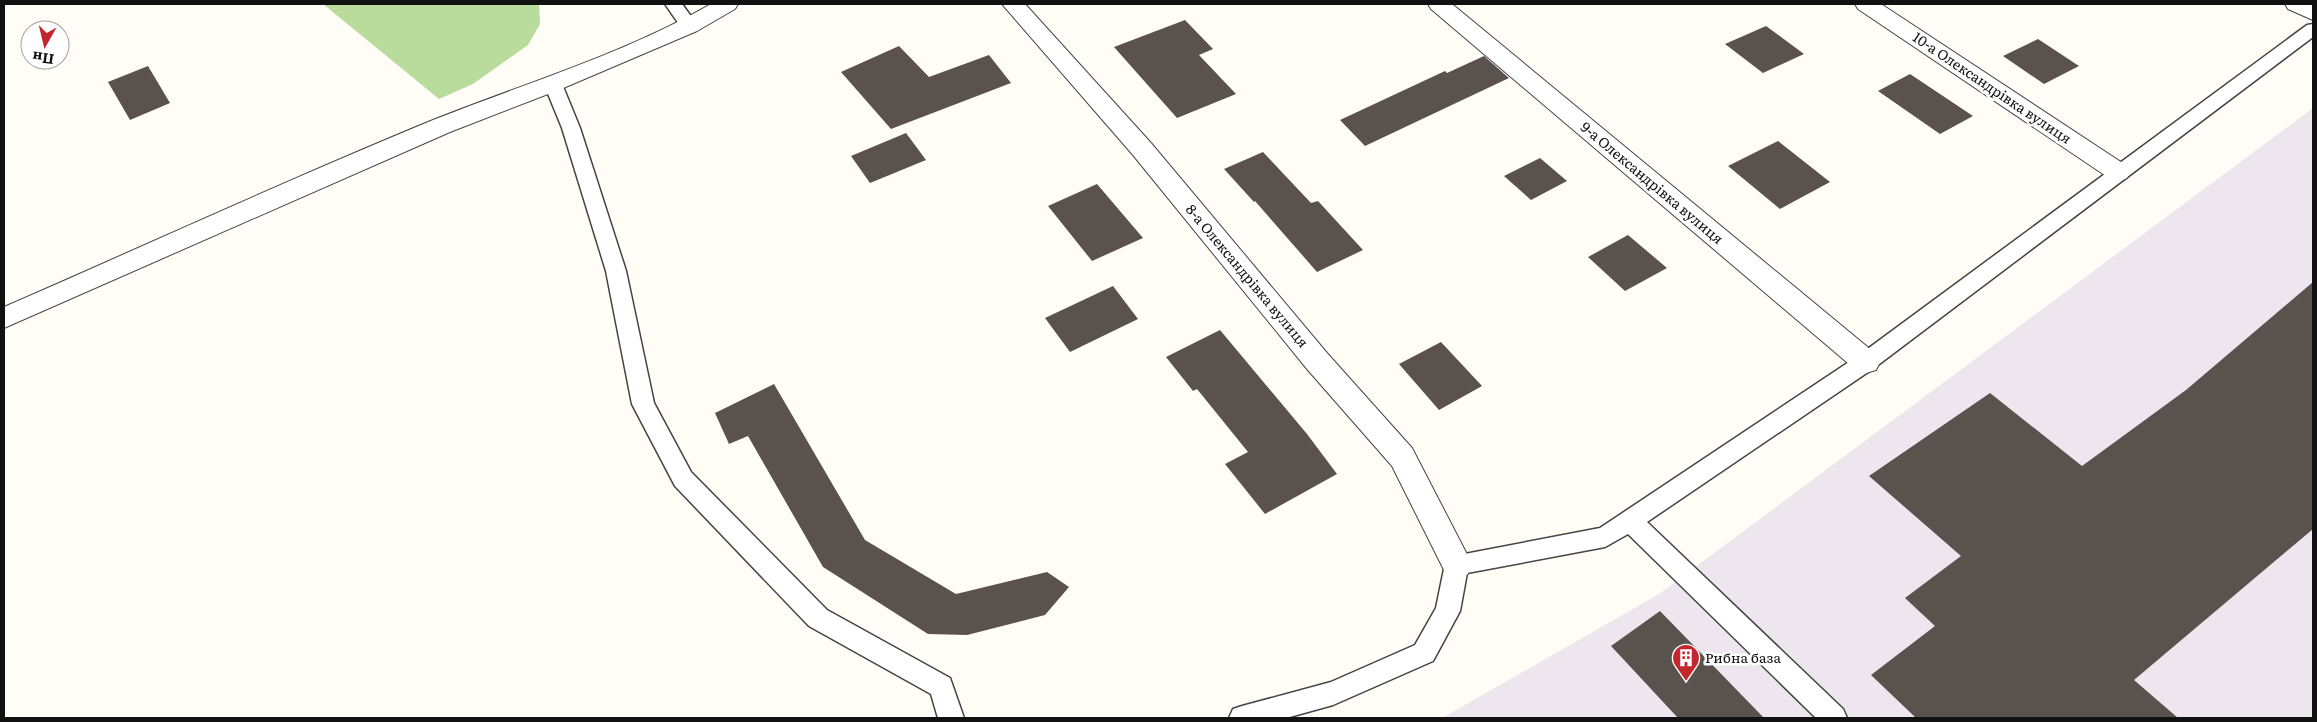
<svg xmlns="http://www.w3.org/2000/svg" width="2317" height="722" font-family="Literata,serif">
<rect width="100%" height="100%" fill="#fffdf5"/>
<!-- industrial -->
<path fill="#eee6ef" d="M2313,108V718H1442L1659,594Z"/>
<!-- forest -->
<path fill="#b9dc9c" d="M323,4H539L540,24L528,45L473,84L439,99Z"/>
<!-- building -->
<path fill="#5a524d" d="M1185,20L1213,49L1199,55L1236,94L1177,118L1114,47Z
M1766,26L1804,54L1763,73L1725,44Z
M2038,39L2079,66L2044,84L2003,56Z
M899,46L929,77L989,55L1011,83L891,129L841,72Z
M1484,56L1509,78L1365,146L1340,120L1445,71L1447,73Z
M148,66L170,103L130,120L108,82Z
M1910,74L1973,116L1940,134L1878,91Z
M906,133L926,160L870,183L851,156Z
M1778,141L1830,182L1780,209L1728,166Z
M1263,152L1311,203L1318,201L1363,250L1317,272L1255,201L1254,202L1224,169Z
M1540,158L1567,181L1531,200L1504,176Z
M1097,184L1143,238L1092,261L1048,206Z
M1628,235L1667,268L1625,291L1588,257Z
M2313,282V529L2134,680L2178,718H1916L1871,675L1935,626L1905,598L1961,556L1869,476L1990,393L2082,466L2186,390Z
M1113,286L1138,319L1070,352L1045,318Z
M1220,330L1307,434L1337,474L1265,514L1225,464L1248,452L1197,389L1193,391L1166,357Z
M1441,342L1482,386L1439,410L1399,364Z
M774,384L865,540L956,594L1047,572L1069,587L1045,615L967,635L928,634L823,567L748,436L729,444L715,413Z
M1660,611L1764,718H1678L1611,646Z"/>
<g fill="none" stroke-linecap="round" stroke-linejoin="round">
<defs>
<path id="lane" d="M665,4H682L698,26L695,30H683Z
M2313,24V37L1874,368L1647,522L1843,709L1847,718H1816L1628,534L1605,547L1467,573L1460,611L1433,661L1333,705L1286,718H1229L1233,709L1242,706L1331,682L1415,645L1436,608L1445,564L1449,557L1600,528L1858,356L2307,25Z
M553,78L559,80L562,84L580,128L626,271L654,403L691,472L827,610L950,678L964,718H938L931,694L809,626L675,486L632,404L606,271L562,128L544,84L547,80Z"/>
<path id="street" d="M711,4H738L735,9L697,31L561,89L450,132L4,328V307C147,245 289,179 433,120C526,83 624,54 711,4Z
M1002,4H1025L1151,143L1327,353L1412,448L1472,564L1468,574L1457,578L1446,574L1392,466L1307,369L1133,155Z
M1428,4H1452L1876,354L1880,362L1876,370L1866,373L1856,370L1431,9Z
M1855,4H1881L2127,166L2130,172L2127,178L2118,181L2109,178L1858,9Z
M2285,4H2313V20L2288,9Z"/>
</defs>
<!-- lane casing -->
<use href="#lane" stroke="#444" stroke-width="3"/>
<!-- street casing -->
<use href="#street" stroke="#444" stroke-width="2"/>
<!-- lane -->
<use href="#lane" fill="#fff" fill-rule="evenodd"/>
<!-- street -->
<use href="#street" fill="#fff" fill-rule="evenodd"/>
</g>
<!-- icons -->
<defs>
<symbol id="building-pin" viewBox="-11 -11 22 30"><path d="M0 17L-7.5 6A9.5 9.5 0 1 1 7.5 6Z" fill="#c4262e" stroke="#fff"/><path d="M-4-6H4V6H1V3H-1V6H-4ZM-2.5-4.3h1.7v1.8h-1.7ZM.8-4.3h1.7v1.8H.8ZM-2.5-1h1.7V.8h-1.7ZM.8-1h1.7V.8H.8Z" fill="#fff"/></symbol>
</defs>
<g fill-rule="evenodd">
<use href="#building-pin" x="1670" y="642" width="32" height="43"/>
</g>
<g text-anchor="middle" stroke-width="5" stroke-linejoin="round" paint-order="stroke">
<!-- street labels -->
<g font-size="14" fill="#111" stroke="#fff">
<text transform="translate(1992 88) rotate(34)" y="5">10-а Олександрівка вулиця</text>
<text transform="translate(1652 183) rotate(40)" y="5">9-а Олександрівка вулиця</text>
<text transform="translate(1247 276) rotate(50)" y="5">8-а Олександрівка вулиця</text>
</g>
<!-- poi labels -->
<g font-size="14" fill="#111" stroke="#fff" text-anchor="start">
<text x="1705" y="663">Рибна база</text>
</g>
</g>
<!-- border -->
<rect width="2317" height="722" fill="none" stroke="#111111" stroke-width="10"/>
<!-- north arrow -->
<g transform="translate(45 45) rotate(188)"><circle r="24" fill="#ffffff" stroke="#a0a0a0"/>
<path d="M0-4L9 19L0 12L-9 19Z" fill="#c4262e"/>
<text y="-8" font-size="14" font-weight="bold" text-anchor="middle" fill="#111111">Пн</text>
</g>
</svg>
